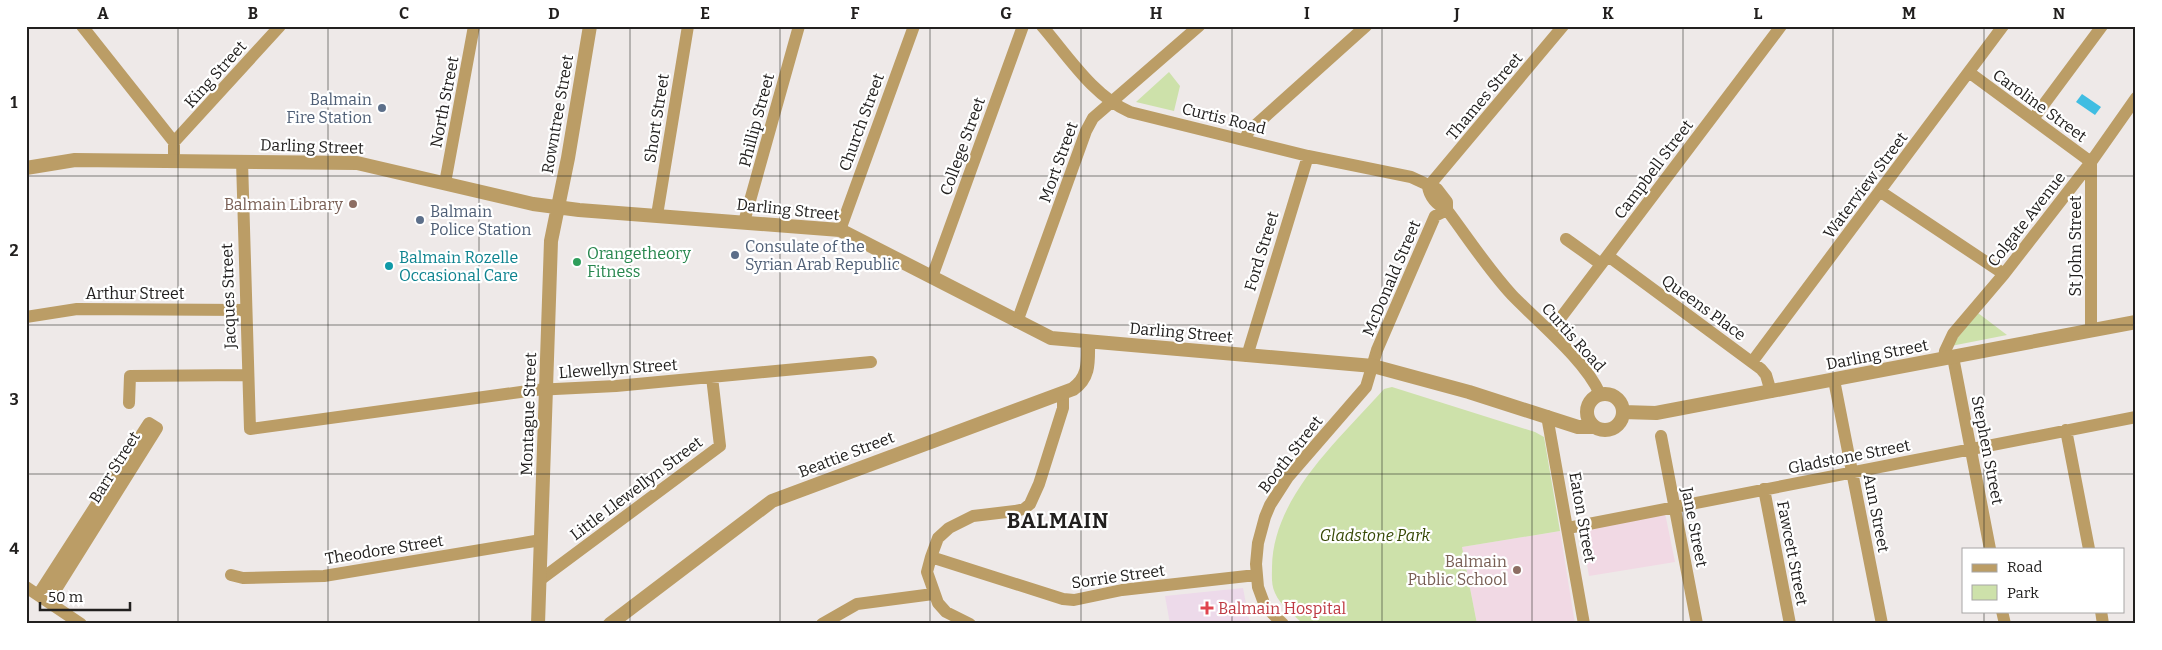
<svg xmlns="http://www.w3.org/2000/svg" width="2162" height="650" font-family="Bitter,serif">
<rect width="100%" height="100%" fill="#eee9e8"/>
<!-- education -->
<path fill="#f1d9e4" d="M1665,513L1675,562L1589,576L1581,529Z
M1560,531L1575,624H1477L1462,547Z"/>
<!-- medical -->
<path fill="#eddaea" d="M1243,588L1249,619L1254,624H1170L1165,596Z"/>
<!-- green -->
<path fill="#cde1aa" d="M1169,72L1180,86L1174,111L1136,102Z
M1978,313L2007,335L1951,346Z
M1392,387L1535,432L1544,437L1560,531L1462,547L1477,624H1303C1294,615 1280,605 1275,593C1271,585 1272,575 1272,567C1273,496 1340,439 1384,389Z"/>
<!-- water -->
<path fill="#40bde2" d="M2082,94L2101,107L2095,115L2076,102Z"/>
<g fill="none" stroke-linecap="round" stroke-linejoin="round">
<!-- minor -->
<path stroke="#bb9d66" stroke-width="12" d="M82,26L174,142V161
M1042,26C1068,56 1093,96 1130,112L1308,156L1411,177L1437,189L1447,202V210
M1970,73L2091,162
M2033,119L2102,26
M1245,139L1249,131L1366,26
M174,142L280,26
M242,161L250,429L535,390L616,386L871,362
M445,183L474,26
M1428,187C1430,198 1437,205 1447,210C1468,238 1488,269 1512,295C1538,322 1585,360 1600,394
M1428,187L1563,26
M1881,192L2004,274
M657,215L688,26
M744,222L799,26
M840,230L914,26
M1566,239L1601,264
M1608,256L1761,369L1766,375L1771,392
M932,277L1023,26
M26,317L77,309L245,310
M1017,322L1086,131L1093,118L1199,26
M2091,331V162
M1550,332L1781,26
M1247,356L1308,156
M1953,357L1990,549
M1944,359L1945,351L1953,334L2004,274L2091,162L2136,98
M1752,362L2003,26
M1834,380L1882,624
M129,403L130,376L247,375
M1547,416L1584,624
M2066,430L2089,549
M1661,436L1697,624
M1764,489L1790,624
M1568,528L2136,417
M931,557L1063,599L1074,600L1122,590L1256,575
M231,575L243,578L324,576L541,540
M540,580L720,446L712,377
M26,587L81,624
M38,595L149,423L157,428L48,602
M2002,611L2005,624
M2101,611L2103,624
M822,624L857,604L933,594
M970,624L946,612L938,603L927,572L931,557L938,538L949,528L973,516L1015,511L1024,509L1030,504L1039,484L1063,408V393
M1283,624L1265,606L1258,587L1256,564L1258,543L1265,517L1270,505L1288,477L1366,387L1377,350L1435,216L1447,210"/>
<!-- tertiary -->
<path stroke="#bb9d66" stroke-width="14" d="M26,168L75,160L357,163L533,204L579,210L840,230L1051,338L1373,366L1469,392L1578,427H1593
M1587 412a18 18 0 1 1 36 0a18 18 0 1 1-36 0Z
M1623,412L1656,413L2136,322
M538,624L551,241L568,158L590,26
M610,624L772,501L1073,389C1090,377 1088,361 1088,342"/>
</g>
<!-- grid -->
<path fill="none" stroke="#22201f" stroke-width="1" stroke-opacity="0.55" d="M178,26V624M328,26V624M479,26V624M630,26V624M780,26V624M930,26V624M1081,26V624M1232,26V624M1382,26V624M1532,26V624M1683,26V624M1833,26V624M1984,26V549M26,176H2136M26,325H2136M26,474H2136M1984,611V624"/>
<!-- markers -->
<g fill="#5c6f8a" stroke="#fff" stroke-width="2">
<circle cx="382" cy="108" r="5"/>
<circle cx="420" cy="220" r="5"/>
<circle cx="735" cy="255" r="5"/>
</g>
<g fill="#8d6e63" stroke="#fff" stroke-width="2">
<circle cx="353" cy="204" r="5"/>
<circle cx="1517" cy="570" r="5"/>
</g>
<circle fill="#2e9e5b" stroke="#fff" stroke-width="2" cx="577" cy="262" r="5"/>
<circle fill="#0f9aa8" stroke="#fff" stroke-width="2" cx="389" cy="266" r="5"/>
<path fill="#e0444e" stroke="#fff" stroke-width="2" d="M1204.5 600.5h5v5h5v5h-5v5h-5v-5h-5v-5h5z"/>
<g text-anchor="middle" stroke-width="4.5" stroke-linejoin="round" paint-order="stroke">
<!-- street labels -->
<g font-size="16" fill="#22201f" stroke="#fff">
<text transform="translate(215 74) rotate(-48)" y="6">King Street</text>
<text transform="translate(1484 96) rotate(-50)" y="6">Thames Street</text>
<text transform="translate(444 102) rotate(-79)" y="6">North Street</text>
<text transform="translate(2040 105) rotate(36)" y="6">Caroline Street</text>
<text transform="translate(557 114) rotate(-80)" y="6">Rowntree Street</text>
<text transform="translate(656 118) rotate(-81)" y="6">Short Street</text>
<text transform="translate(1224 118) rotate(14)" y="6">Curtis Road</text>
<text transform="translate(756 120) rotate(-75)" y="6">Phillip Street</text>
<text transform="translate(861 122) rotate(-70)" y="6">Church Street</text>
<text transform="translate(312 146) rotate(2)" y="6">Darling Street</text>
<text transform="translate(962 146) rotate(-70)" y="6">College Street</text>
<text transform="translate(1058 162) rotate(-70)" y="6">Mort Street</text>
<text transform="translate(1653 169) rotate(-53)" y="6">Campbell Street</text>
<text transform="translate(1865 185) rotate(-53)" y="6">Waterview Street</text>
<text transform="translate(788 209) rotate(6)" y="6">Darling Street</text>
<text transform="translate(2026 219) rotate(-52)" y="6">Colgate Avenue</text>
<text transform="translate(2075 246) rotate(-90)" y="6">St John Street</text>
<text transform="translate(1261 251) rotate(-73)" y="6">Ford Street</text>
<text transform="translate(1391 278) rotate(-67)" y="6">McDonald Street</text>
<text x="135" y="299">Arthur Street</text>
<text transform="translate(228 296) rotate(-92)" y="6">Jacques Street</text>
<text transform="translate(1704 307) rotate(36)" y="6">Queens Place</text>
<text transform="translate(1181 332) rotate(5)" y="6">Darling Street</text>
<text transform="translate(1574 337) rotate(48)" y="6">Curtis Road</text>
<text transform="translate(1877 354) rotate(-11)" y="6">Darling Street</text>
<text transform="translate(618 368) rotate(-4)" y="6">Llewellyn Street</text>
<text transform="translate(528 414) rotate(-88)" y="6">Montague Street</text>
<text transform="translate(1988 450) rotate(79)" y="6">Stephen Street</text>
<text transform="translate(846 454) rotate(-21)" y="6">Beattie Street</text>
<text transform="translate(1290 454) rotate(-52)" y="6">Booth Street</text>
<text transform="translate(1849 456) rotate(-11)" y="6">Gladstone Street</text>
<text transform="translate(114 467) rotate(-58)" y="6">Barr Street</text>
<text transform="translate(636 488) rotate(-37)" y="6">Little Llewellyn Street</text>
<text transform="translate(1877 513) rotate(79)" y="6">Ann Street</text>
<text transform="translate(1583 517) rotate(80)" y="6">Eaton Street</text>
<text transform="translate(1695 527) rotate(79)" y="6">Jane Street</text>
<text transform="translate(384 549) rotate(-9)" y="6">Theodore Street</text>
<text transform="translate(1793 553) rotate(79)" y="6">Fawcett Street</text>
<text transform="translate(1118 576) rotate(-8)" y="6">Sorrie Street</text>
</g>
<!-- service labels -->
<g font-size="16" fill="#4e5e75" stroke="#fff" text-anchor="start">
<text x="372" y="105" text-anchor="end">Balmain<tspan x="372" dy="18">Fire Station</tspan></text>
<text x="430" y="217">Balmain<tspan x="430" dy="18">Police Station</tspan></text>
<text x="745" y="252">Consulate of the<tspan x="745" dy="18">Syrian Arab Republic</tspan></text>
</g>
<!-- education labels -->
<g font-size="16" fill="#785e54" stroke="#fff" text-anchor="end">
<text x="343" y="210">Balmain Library</text>
<text x="1507" y="567">Balmain<tspan x="1507" dy="18">Public School</tspan></text>
</g>
<!-- leisure labels -->
<g font-size="16" fill="#27864d" stroke="#fff" text-anchor="start">
<text x="587" y="259">Orangetheory<tspan x="587" dy="18">Fitness</tspan></text>
</g>
<!-- culture labels -->
<g font-size="16" fill="#0d838f" stroke="#fff" text-anchor="start">
<text x="399" y="263">Balmain Rozelle<tspan x="399" dy="18">Occasional Care</tspan></text>
</g>
<!-- park labels -->
<g font-size="16" font-style="italic" fill="#354704" stroke="#fff">
<text x="1375" y="541">Gladstone Park</text>
</g>
<!-- health labels -->
<g font-size="16" fill="#be3a42" stroke="#fff" text-anchor="start">
<text x="1218" y="614">Balmain Hospital</text>
</g>
<!-- district labels -->
<g font-size="21" font-weight="bold" letter-spacing="1" fill="#22201f" stroke="#fff">
<text x="1058" y="528">BALMAIN</text>
</g>
</g>
<!-- border -->
<rect width="2162" height="650" fill="none" stroke="#ffffff" stroke-width="55"/>
<!-- legend -->
<rect x="1962" y="548" width="162" height="65" fill="#ffffff" stroke="#a7a6a5"/>
<rect x="1972" y="564" width="25" height="8" fill="#bb9d66" stroke="#a7a6a5"/>
<text x="2007" y="572" font-size="15" fill="#22201f">Road</text>
<rect x="1972" y="585" width="25" height="15" fill="#cde1aa" stroke="#a7a6a5"/>
<text x="2007" y="598" font-size="15" fill="#22201f">Park</text>
<!-- scale -->
<path d="M40 602v8h90v-8" fill="none" stroke="#22201f" stroke-width="2.5"/>
<text x="48" y="602" font-size="15" fill="#22201f" stroke="#ffffff" stroke-width="4" paint-order="stroke">50 m</text>
<rect x="28" y="28" width="2106" height="594" fill="none" stroke="#22201f" stroke-width="2"/>
<g font-size="16" text-anchor="middle" font-weight="bold" fill="#22201f">
<text x="103" y="19">A</text>
<text x="253" y="19">B</text>
<text x="404" y="19">C</text>
<text x="554" y="19">D</text>
<text x="705" y="19">E</text>
<text x="855" y="19">F</text>
<text x="1006" y="19">G</text>
<text x="1156" y="19">H</text>
<text x="1307" y="19">I</text>
<text x="1457" y="19">J</text>
<text x="1608" y="19">K</text>
<text x="1758" y="19">L</text>
<text x="1909" y="19">M</text>
<text x="2059" y="19">N</text>
<text x="14" y="108">1</text>
<text x="14" y="256">2</text>
<text x="14" y="405">3</text>
<text x="14" y="554">4</text>
</g>
</svg>
